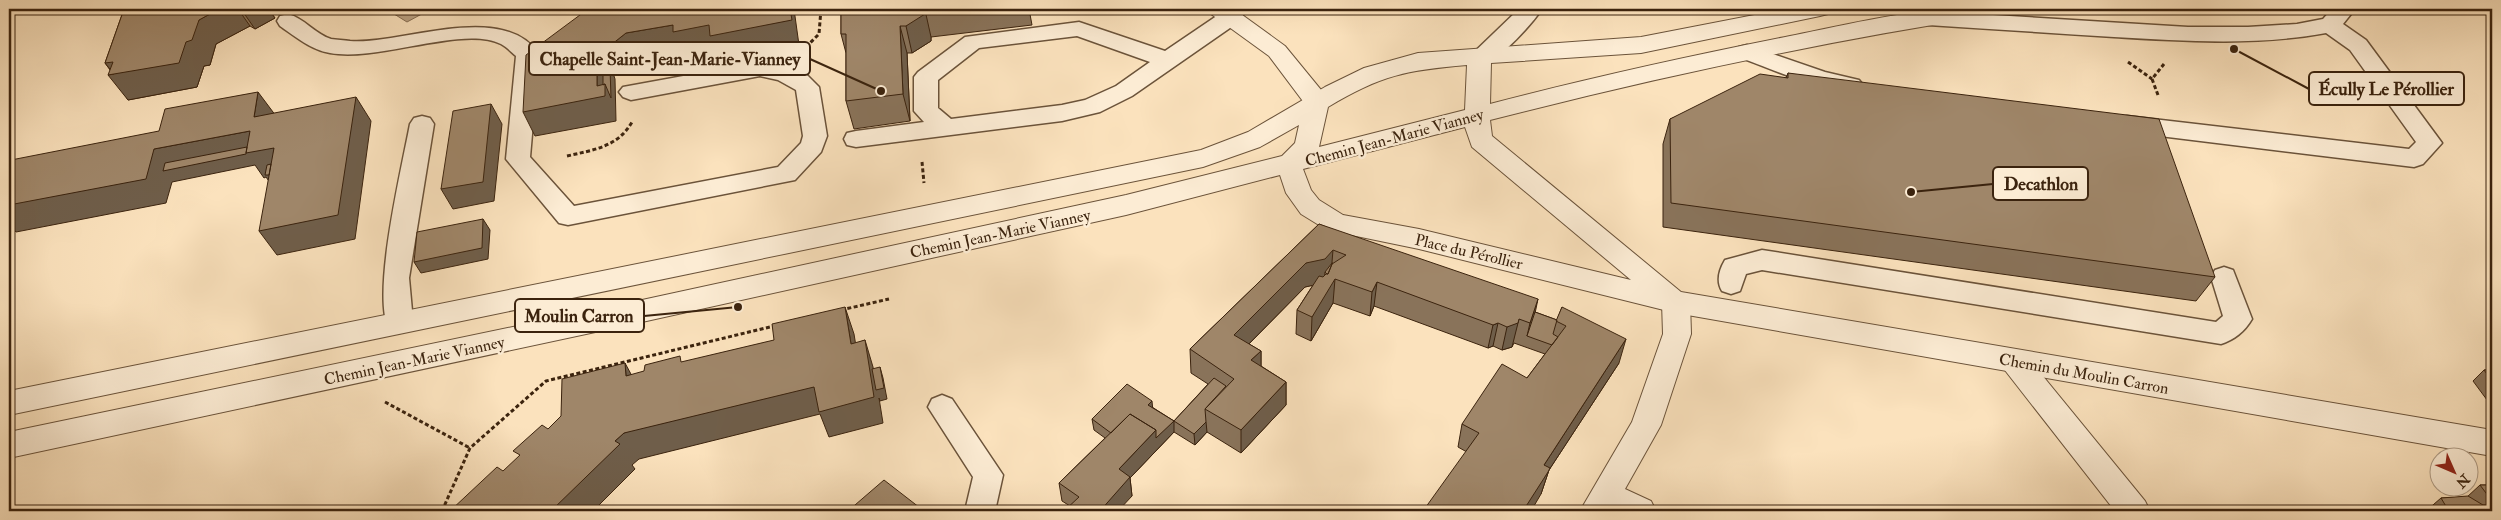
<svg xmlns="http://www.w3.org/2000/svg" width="2501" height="520" font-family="'IM FELL Double Pica',serif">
<rect width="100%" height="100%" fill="#fbe2bd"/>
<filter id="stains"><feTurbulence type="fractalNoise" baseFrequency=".004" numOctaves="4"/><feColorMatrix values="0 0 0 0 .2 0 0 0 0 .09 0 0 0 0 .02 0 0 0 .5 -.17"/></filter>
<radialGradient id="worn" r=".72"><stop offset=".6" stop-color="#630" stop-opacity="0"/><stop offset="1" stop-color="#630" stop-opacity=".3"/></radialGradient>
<!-- water -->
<path fill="#baa182" stroke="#876f54" d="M386,9H431L407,22Z"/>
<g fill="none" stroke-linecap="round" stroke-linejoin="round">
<defs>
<path id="service" d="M1232,9L1240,11L1243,16L1240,21L1132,96L1100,112L1062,121L856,147L847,145L844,139L847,133L856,131L924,122L914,111V77L918,72L965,37L1079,22L1165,51L1224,11ZM1077,36L1150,62L1116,86L1085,100L1062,105L951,119L938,108V80L979,48Z
M1519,9H1542C1532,24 1503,56 1486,63C1481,66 1476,65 1471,63L1468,58Z
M2332,9H2355L2343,24L2366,40L2442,143L2423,164L2414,167L2127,132L2119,130L2115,124L2119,118L2127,116L2409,149L2416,142L2350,50L2326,33C2256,46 2185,41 2114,37C2052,33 1990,29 1928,25L1920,23L1917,18L1920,13L1928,11L2188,27H2248L2297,24L2323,19Z
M288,14C304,18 315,34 331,39C337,40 344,40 350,41C402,45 502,0 539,54L530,157L574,206L778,167L801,143L803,136L796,90L778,80L760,76L631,100L623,97L619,92L623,87L760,62L783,65L806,74L819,87L827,136L821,152L795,180L568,225L559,223L506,159L516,56C512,53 507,47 501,44C463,25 379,62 330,53C311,50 296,37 280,26L277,21L280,16Z
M1747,45L1825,72L1859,80L1863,85L1859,90C1834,97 1766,67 1739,57L1736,52L1739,47Z
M422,116L430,118L434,124L409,278L413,322L409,329L399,333L389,329C371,295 402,167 410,124L414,118Z
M1762,250L2216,322L2223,316L2211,277L2215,270L2224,267L2233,270L2252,319C2245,331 2234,340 2221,344L1762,270L1746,274L1740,291L1731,294L1722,291C1716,281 1719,270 1725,260Z
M942,395L952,399L1003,475L995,511H965L973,477L928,407L932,399Z"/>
<path id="minor" d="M1208,9H1234L1285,46L1326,96L1329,102L1326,108L1317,110L1308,108L1269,56L1211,14Z
M1676,291L1686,294L1690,302L1691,334L1661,425L1625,489L1651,501L1656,511H1580L1632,422L1663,334L1662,302L1666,294Z
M2014,349L2024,353L2145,501L2150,511H2115L2004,369L1999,361L2004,353Z"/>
<path id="tertiary" d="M1785,9H1832L1828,14L1820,16L1641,53L1491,63L1490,104C1589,78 1689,56 1790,36C1859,22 1929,4 2000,9L1996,14L1988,16C1820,42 1654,78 1490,120L1492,136L1681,292L2492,430V456L1676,313L1419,249L1327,230L1301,214L1286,193L1280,175L1126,215L642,322L9,458V432L642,300L1126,195L1282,156L1295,143L1299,125L1260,147L1203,167L9,415V391L1201,150L1248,132L1325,87L1364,68L1418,53L1641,37ZM1467,65L1465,110L1319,147L1328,107C1381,75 1407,70 1467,65ZM1465,127L1472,147L1631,280L1419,229L1343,215L1319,200L1311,190L1303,169Z"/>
</defs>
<!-- service casing -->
<use href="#service" stroke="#6b533a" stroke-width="3"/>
<!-- minor casing -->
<use href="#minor" stroke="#6b533a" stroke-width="2"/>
<!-- tertiary casing -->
<use href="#tertiary" stroke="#6b533a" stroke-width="2"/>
<!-- path -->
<path stroke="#3b230e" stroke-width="3" stroke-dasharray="4 2.5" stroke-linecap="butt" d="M2392,12L2394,9
M806,47L819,34L821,9
M2128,62L2152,79
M2158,95L2152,79L2164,64
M567,156C593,150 618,147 632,122
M922,162L924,183
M841,310L889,299
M385,402L470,448
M442,511L470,448L546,381L774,326"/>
<!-- service -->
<use href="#service" fill="#fcecd4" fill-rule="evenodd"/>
<!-- minor -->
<use href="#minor" fill="#fcecd4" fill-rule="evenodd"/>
<!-- tertiary -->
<use href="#tertiary" fill="#fcecd4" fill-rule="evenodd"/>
</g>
<!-- wall -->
<path fill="#89735a" stroke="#3b230e" d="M124,9H281L272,14L275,18L255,29L250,26L216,44L210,65L204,66L197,87L128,100L110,70L105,63Z
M841,9H1029L1032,25L931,37V41L912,53H907L910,121L854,129L846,101V53L841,34Z
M1788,73L2215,277L2196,301L1663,227V144L1670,119L1786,78Z
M2492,119V128L2488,125Z
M1319,224L1535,312L1557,320L1562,307L1619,363L1549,470L1541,494L1458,447L1462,424L1527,378L1545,354L1514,343L1512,347L1502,350L1493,346L1488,348L1374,306L1370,316L1333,303L1311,341L1296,334L1297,310L1313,285L1305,287L1249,344L1261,351V366L1286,382V405L1241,453L1207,432L1195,445L1174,432L1130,478L1132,496L1070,506L1062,501L1059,483L1105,438L1094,430L1092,419L1152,407L1174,421L1208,384L1191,373L1190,349Z
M2484,370H2492V405L2490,404L2473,381Z
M2480,485H2492V511H2426L2441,498L2467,497Z"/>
<!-- shaded-wall -->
<path fill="#6f5e4a" stroke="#3b230e" d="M219,9H238L250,26L216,44L210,65L204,66L197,87L128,100L108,75L114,74L105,63L186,42L199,20Z
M241,9H281L272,14L275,18L255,29Z
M790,9H794L799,45L719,60L715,50L682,56L680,50L636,58L614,76L615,79L616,121L535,136L523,112L597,86V56L626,33L673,25Z
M925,10L931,37V41L912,53L906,26Z
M900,26L907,53L910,121L903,94Z
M258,92L276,116L254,117Z
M356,97L371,121L355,239L277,255L259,231Z
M491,104L502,124L494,201L453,209L441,189Z
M250,131L274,148L273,187L266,177L264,178L255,165L172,182L166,203L16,232L9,224V205L154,149Z
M483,219L490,230L488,259L421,273L414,262Z
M1333,250L1331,274L1325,272L1324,283L1305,287L1234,359V335L1306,263Z
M1331,277L1335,279L1333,303L1311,341L1312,317Z
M1377,282L1374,306L1370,316L1372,292Z
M1538,299L1533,323L1527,336L1530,323Z
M845,307L854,334L860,371L851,344Z
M1519,319L1512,347L1502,350L1507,327Z
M1498,323L1493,346L1488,348L1493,325Z
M1626,339L1619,363L1549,470L1541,494L1531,511H1523L1544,465Z
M865,340L873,367L877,390L880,367L883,378L887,399L880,401L879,398L883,423L829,437L820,414L639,459L632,465L635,469L593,511H551L615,441L624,433Z
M1261,351V374L1251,360Z
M625,363L639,389L626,376Z
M1286,382V405L1241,453V430Z
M1152,401L1153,412L1148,405Z
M1174,421V432L1130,478L1132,496L1118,511H1100L1119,469L1156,430Z
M1206,422L1207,432L1195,445L1194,434Z"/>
<!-- building -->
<path fill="#9f8669" stroke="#3b230e" d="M124,9H219L199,20L192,40L186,42L179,63L108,75L113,62L105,63Z
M588,9H790L792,20L710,36L709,25L673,32V25L626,33L597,56V86L605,84V96L523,112L526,55Z
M841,9H939L925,10V14L906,26H900L903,94L846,101V34H841Z
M610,68L611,98L605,84L603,85V69Z
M1788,73L2159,119L2215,277L1671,203L1670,119L1760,74L1788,78Z
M258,92L254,117L356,97L338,215L259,231L274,148L246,153L250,131L154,149L146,179L9,205V165L11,160L159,131L165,109Z
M491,104L483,182L441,189L453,111Z
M247,147L246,153V154L163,171L165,163Z
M271,164L269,175H265L267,165Z
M483,219L482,248L414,262L417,232Z
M1319,224L1538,299L1530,323L1519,319L1518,323L1507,327L1498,323L1493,325L1377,282L1372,292L1335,279L1312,317L1297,310L1319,276L1323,277L1326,274H1328L1332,264L1346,255L1333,250L1325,259L1306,263L1234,335L1261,351L1251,360L1286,382L1241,430L1205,409L1234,379L1190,349Z
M1332,263H1333L1332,264L1328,274H1327L1325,272Z
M845,307L851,344L865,340L874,397L819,412L814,387L624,433L615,441L620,444L551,511H450L497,467L503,471L520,455L513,451L542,425L548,429L561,416L562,379L625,363L626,376L644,371L645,365L680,356L681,362L774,340L772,324Z
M1562,307L1626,339L1544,465L1550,468L1548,472L1523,511H1423L1479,433L1462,424L1502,364L1527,378L1566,326L1556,321Z
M1535,312L1557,320L1553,334L1558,337L1552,345L1527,336Z
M880,367L884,388L876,390L872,369Z
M2484,370H2492V381Z
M1214,378L1226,386L1205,409L1206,422L1194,434L1174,421L1156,438V430L1130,414L1111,433L1092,419L1127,384L1152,401L1148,405L1174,421Z
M1130,414L1156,430L1119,469L1130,477L1100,511H1064L1079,497L1059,483Z
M884,480L924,511H848Z
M2480,485H2492V501Z
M2468,496L2483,505H2492V511H2437L2435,508H2447L2441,498Z"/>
<g text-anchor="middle" stroke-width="5" stroke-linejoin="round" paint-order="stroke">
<!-- street labels -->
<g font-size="16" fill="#3b230e" stroke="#fcecd4">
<text transform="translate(1394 137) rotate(-15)" y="6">Chemin Jean-Marie Vianney</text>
<text transform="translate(1000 233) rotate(-12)" y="6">Chemin Jean-Marie Vianney</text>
<text transform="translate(1469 251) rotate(13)" y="6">Place du Pérollier</text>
<text transform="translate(414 360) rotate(-12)" y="6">Chemin Jean-Marie Vianney</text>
<text transform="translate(2084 373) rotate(10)" y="6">Chemin du Moulin Carron</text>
</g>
</g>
<!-- callouts -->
<path fill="none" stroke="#3b230e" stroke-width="2" d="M881 91L810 59M2234 49L2309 89M1911 192L1993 184M738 307L644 316"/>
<g fill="#3b230e" stroke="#fcecd4" stroke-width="2">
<circle cx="881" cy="91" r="5"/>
<circle cx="2234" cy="49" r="5"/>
<circle cx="1911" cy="192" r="5"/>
<circle cx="738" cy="307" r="5"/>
</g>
<g fill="#fcecd4" stroke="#3b230e" stroke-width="2">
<rect x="529" y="42" width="281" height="33" rx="5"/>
<rect x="2309" y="72" width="155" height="33" rx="5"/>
<rect x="1993" y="167" width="95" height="33" rx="5"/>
<rect x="515" y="299" width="129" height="33" rx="5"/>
</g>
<g font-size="18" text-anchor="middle" font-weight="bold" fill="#3b230e">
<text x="670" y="65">Chapelle Saint-Jean-Marie-Vianney</text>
<text x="2386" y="95">Écully Le Pérollier</text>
<text x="2041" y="190">Decathlon</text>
<text x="579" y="322">Moulin Carron</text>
</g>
<!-- margin -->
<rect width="2501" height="520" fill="none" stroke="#fbe2bd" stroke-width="30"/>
<rect x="10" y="10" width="2481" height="500" fill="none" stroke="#3b230e" stroke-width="2.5"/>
<rect x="15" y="15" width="2471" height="490" fill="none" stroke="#3b230e"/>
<!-- north arrow -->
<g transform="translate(2454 472) rotate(135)"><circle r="24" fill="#fcecd4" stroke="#af9c85"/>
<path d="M0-4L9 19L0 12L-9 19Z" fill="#8f2418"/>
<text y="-8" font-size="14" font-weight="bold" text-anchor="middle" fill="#3b230e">N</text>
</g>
<rect width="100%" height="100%" filter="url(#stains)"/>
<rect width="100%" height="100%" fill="url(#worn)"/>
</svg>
